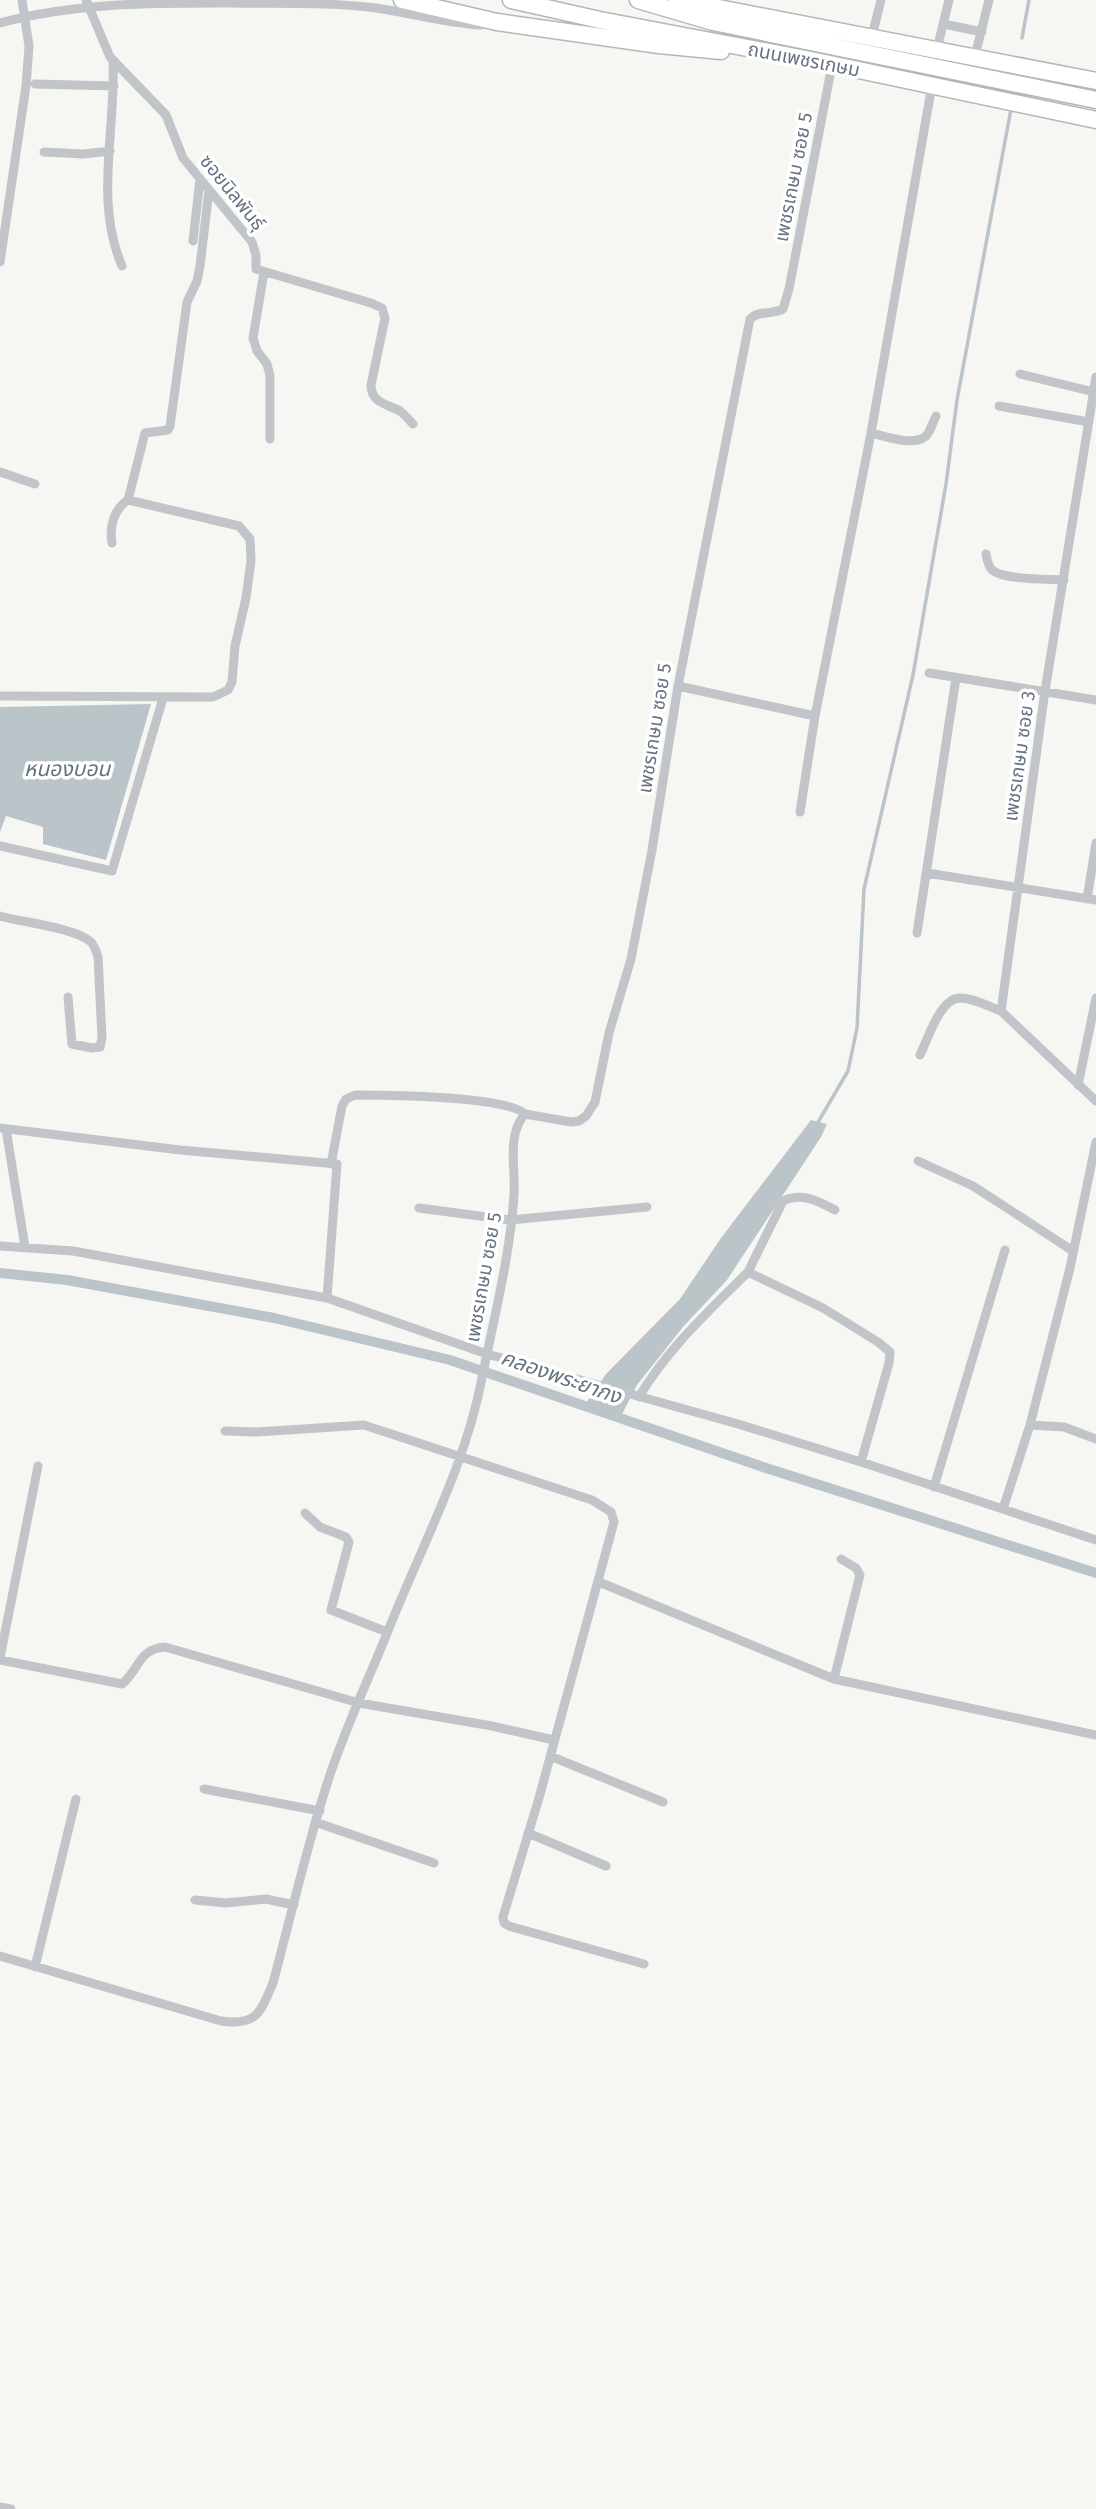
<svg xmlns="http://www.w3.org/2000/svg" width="1096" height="2509" font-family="'Fira Sans','Noto Sans Thai',sans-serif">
<rect width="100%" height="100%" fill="#f6f6f3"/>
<!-- water -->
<path fill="#bbc4c9" d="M151,704L106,860L43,844V827L6,816L0,832V707Z
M811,1120L827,1124L821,1137L727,1280L683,1327L637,1385L620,1418L584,1406L606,1374L680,1299L721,1238Z"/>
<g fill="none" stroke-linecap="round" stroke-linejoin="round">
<!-- stream -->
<path stroke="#bbc4c9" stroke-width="3.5" d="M1022,38L1029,0
M817,1124L848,1071L857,1028L864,889L913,675L946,484L957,400L1011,109"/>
<!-- canal -->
<path stroke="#bbc4c9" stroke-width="10" d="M0,1273L67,1280L274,1318L450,1360L763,1467L1096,1573"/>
<defs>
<path id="highway" d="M402,0L497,22L659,45L721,51
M511,0L600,20L811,60L1096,120
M638,0L713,22L1096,100
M677,0L1096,81"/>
</defs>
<!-- highway casing -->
<use href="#highway" stroke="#b4b7ba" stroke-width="19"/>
<!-- street -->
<path stroke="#c1c4c8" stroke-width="9" d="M86,0L110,57L166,115L183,158L252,242L256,255V269L371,303L382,308L385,318L371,385C371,403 387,404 400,411C404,414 409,420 413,424
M0,23C77,2 154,3 232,3C280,4 329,2 376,8C411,13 446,23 481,25
M944,24L982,32
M872,36L881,0
M937,49L949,0
M975,56L989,0
M113,62C116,130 94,201 122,266
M35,84L114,86
M44,152L83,154L110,151
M193,241L200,179
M0,262L26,86L29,46L22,0
M264,272L253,338L257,351L267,364L270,376V439
M1020,374L1094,392
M1096,377L1045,691L1001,1011L1096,1101
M999,406L1089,422
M871,433C885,436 913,447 926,436C930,432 933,422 936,416
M0,472L35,484
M112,543C109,527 114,509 128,500L145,433L168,430L170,426L187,302L197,281L200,266L209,190
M986,554C987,560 988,566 992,570C1004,580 1047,579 1064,580
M929,673L1096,700
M678,686L815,716
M0,696L213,697L228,690L232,682L235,646L246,598L251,561L250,539L239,526L128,500
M800,812L815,716L871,433L932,85
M0,846L112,871L163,698
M927,873L1096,900
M1087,899L1096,843
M0,916C21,922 76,928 91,942C95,947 96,951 98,957L102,1038L100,1047L92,1048L72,1044L68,997
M917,933L956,678
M920,1055C928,1039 940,999 959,998C973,998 988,1006 1001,1011
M1078,1085L1096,998
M0,1128L180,1150L337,1164L327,1298L487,1354L738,1424L861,1462L1096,1540
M6,1129L25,1247
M918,1161L973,1186L1073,1251
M331,1164L342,1106L346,1099L355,1095C386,1095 506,1096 525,1114
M419,1208L510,1220L647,1207
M835,1210C818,1201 802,1192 783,1201L748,1272L823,1308L878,1342L890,1352L889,1363L861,1462
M0,1246L73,1251L327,1298
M639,1397C667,1349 709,1311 748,1272
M1030,1425L1064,1427L1096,1439
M225,1431L257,1432L364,1425L592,1500L611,1512L614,1522L539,1798L503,1917L504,1923L509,1926L644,1964
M934,1487L1005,1250
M1003,1509L1030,1425L1070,1268L1096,1142
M305,1513L320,1527L346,1537L349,1542L331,1610L387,1632
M599,1582L834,1679L1096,1735
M0,1658L38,1466
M0,1660L122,1684C140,1669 138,1649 165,1647L359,1703L492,1726L554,1740
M834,1679L860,1575L856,1568L841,1559
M550,1756L663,1802
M204,1789L320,1811
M315,1822L434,1863
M528,1833L606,1866
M195,1900L226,1903L266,1899L294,1905
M0,1956L221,2021C257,2026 260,2013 273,1983C291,1916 306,1849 327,1784C343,1733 366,1685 386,1636C419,1551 465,1468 482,1378C494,1318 510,1256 514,1195C516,1169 506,1135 525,1114L571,1122L579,1121L586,1116L595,1102L609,1033L631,959L652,850L678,686L750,319C758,310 772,315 783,309L789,289L832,65
M35,1967L76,1799
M0,2507L11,2509"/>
<!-- highway -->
<use href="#highway" stroke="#fff" stroke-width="16"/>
</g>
<g text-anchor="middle" stroke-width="7" stroke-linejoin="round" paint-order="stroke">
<!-- street labels -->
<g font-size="19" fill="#677382" stroke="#fff">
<text transform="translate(804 59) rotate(11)" y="7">ถนนเพชรเกษม</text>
<text transform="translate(793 177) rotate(-79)" y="7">เพชรเกษม ซอย 5</text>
<text transform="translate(233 192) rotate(51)" y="7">ซอยนิลพันธุ์</text>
<text transform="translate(654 728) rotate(-81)" y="7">เพชรเกษม ซอย 5</text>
<text transform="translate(1019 756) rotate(-82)" y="7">เพชรเกษม ซอย 3</text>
<text transform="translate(483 1277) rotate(-80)" y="7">เพชรเกษม ซอย 5</text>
</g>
<!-- water labels -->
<g font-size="21" font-style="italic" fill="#63747f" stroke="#fff">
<text x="67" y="776">หนองบอน</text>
<text transform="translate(561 1377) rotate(19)" y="7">คลองพระยากง</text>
</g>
</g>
</svg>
